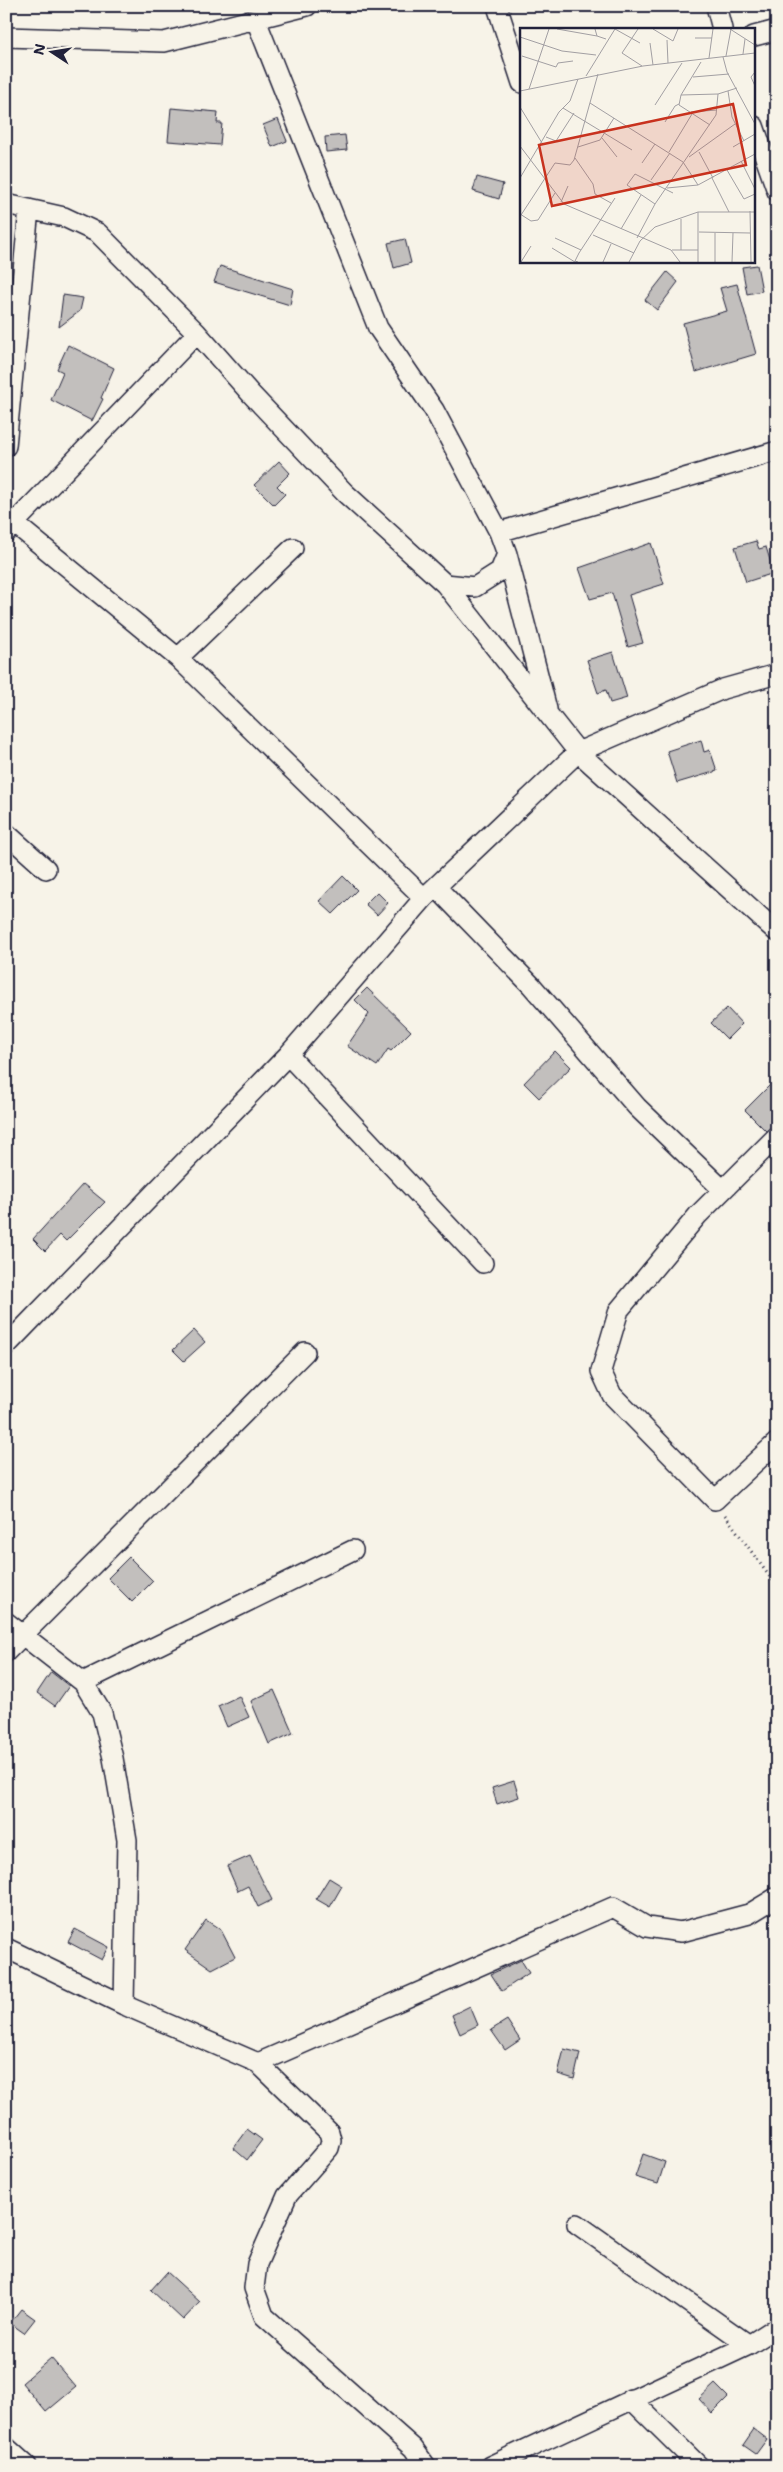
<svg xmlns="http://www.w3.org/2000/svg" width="783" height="2472" font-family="'Shantell Sans',sans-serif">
<rect width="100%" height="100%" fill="#f7f3e8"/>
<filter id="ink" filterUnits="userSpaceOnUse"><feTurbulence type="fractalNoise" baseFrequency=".02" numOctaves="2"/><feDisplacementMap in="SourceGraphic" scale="10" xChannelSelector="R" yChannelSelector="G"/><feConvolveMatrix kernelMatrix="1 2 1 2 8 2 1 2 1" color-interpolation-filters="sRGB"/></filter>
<g filter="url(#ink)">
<!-- building -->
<path fill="#c2bfbd" stroke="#22223b" d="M171,108L218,112L217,123H222L220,145L168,141Z
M278,119L287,141L272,147L263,125Z
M345,135L347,150L326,152L325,137Z
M477,177L503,184L499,199L473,191Z
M405,239L411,263L394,268L388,243Z
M757,265L762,291L747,294L742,267Z
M220,266L293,289L290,305L214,282Z
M667,272L678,282L657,310L645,300Z
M737,284L756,354L696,372L683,323L727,311L720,288Z
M63,295L83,298L80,311L59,327Z
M68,345L114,368L101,398L103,399L92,421L51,400L63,372L57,369Z
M279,461L290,473L277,486L285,494L274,505L254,485Z
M756,541L759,549L766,547L774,573L746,582L735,547Z
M651,543L664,584L629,595L643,643L628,647L612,593L590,599L579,568Z
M613,652L627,698L610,703L606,690L598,693L587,660Z
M701,740L704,752L710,750L717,771L677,783L667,751Z
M343,876L357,890L333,914L319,901Z
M377,892L388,903L377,915L365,904Z
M367,988L411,1031L391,1051L388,1049L377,1066L347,1046L369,1014L355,1000Z
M727,1008L742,1024L727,1039L711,1023Z
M555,1051L571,1067L539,1098L524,1083Z
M777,1078V1121L766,1131L745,1110Z
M83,1184L105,1202L66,1241L60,1235L45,1251L33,1239Z
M194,1330L205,1342L184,1361L173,1350Z
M129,1557L153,1581L132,1602L108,1578Z
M51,1672L69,1686L55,1706L37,1693Z
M274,1690L293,1733L269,1744L251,1701Z
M239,1696L249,1717L227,1727L218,1706Z
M514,1781L519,1797L497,1804L492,1788Z
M250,1856L272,1900L258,1907L248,1886L238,1891L227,1866Z
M329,1878L342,1886L330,1907L316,1899Z
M206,1920L221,1930L235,1957L212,1969L185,1950Z
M75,1929L109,1947L102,1960L68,1942Z
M521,1960L529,1973L502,1991L491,1974Z
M470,2006L478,2025L460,2034L452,2015Z
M507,2020L520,2040L505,2050L491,2030Z
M564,2049L580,2053L574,2079L558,2074Z
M247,2129L262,2140L247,2160L233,2148Z
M643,2154L665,2162L658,2184L635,2177Z
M167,2272L200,2302L183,2320L151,2290Z
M21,2309L35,2319L24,2333L10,2323Z
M51,2358L76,2387L46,2412L22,2383Z
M715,2384L728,2397L712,2413L699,2399Z
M754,2429L767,2439L756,2454L743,2445Z"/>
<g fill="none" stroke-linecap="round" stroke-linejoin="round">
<defs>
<path id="minor" d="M497,6L522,83
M716,6L722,29
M256,20L378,328L434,410L499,532L507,554L547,709
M754,36L777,30
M6,37L164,42L307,6
M754,126L777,191
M6,204L64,217L98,233L197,333L251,394L345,493L445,584L578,752L777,932
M6,446L29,209
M14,523L178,658L424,898
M6,532L197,333
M499,532L777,451
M445,584L475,587L500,571L507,554
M178,658L293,548
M6,833L46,869
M436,887L531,985L637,1107L723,1190
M288,1055L483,1263
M777,1136L698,1215L619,1310L601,1371L612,1395L715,1500L777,1442
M6,1346L288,1055L424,898L578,752L723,689L777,674
M6,1622L83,1682L102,1713L113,1758L127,1840L124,2005
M6,1652L305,1352
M83,1682L353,1550
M6,1948L124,2005L258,2063L329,2132L331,2140L329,2148L287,2196L257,2264L254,2288L264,2316L413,2448L426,2466
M258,2063L613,1907L647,1927L681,1932L749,1914L777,1897
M577,2224L749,2345
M631,2399L699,2466
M6,2447L27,2466
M490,2466L749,2345L777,2327"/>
</defs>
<!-- minor casing -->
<use href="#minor" stroke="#22223b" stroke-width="22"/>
<!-- path -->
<path stroke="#22223b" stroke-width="3" stroke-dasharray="1 4" stroke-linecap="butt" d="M725,1515L777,1587"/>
<!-- minor -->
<use href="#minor" stroke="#f7f3e8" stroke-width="19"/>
</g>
</g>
<!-- overview -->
<g transform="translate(520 28)">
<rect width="235" height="235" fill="#f7f3e8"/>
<path fill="none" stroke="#a29fa3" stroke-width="1" d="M37,1L77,8M75,1L77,8L86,11M95,1L120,15M118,1L102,25L122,38M133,1L153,13L158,1M210,1L235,17M0,9L42,23L76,27M175,10H192M147,12L148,35M130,15L133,37M223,26L225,11M2,28L36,39L38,35L53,33M206,28L211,1M203,29L207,44L235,96M189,30L193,1M181,34L161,67L159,77L190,97M235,44L231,49L235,58M66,48L95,1M173,49L209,46M9,61L29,1M0,63L123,38L235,25M208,63L212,89L224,113M161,67L198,66L217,60M70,75L163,134L178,157M135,77L162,35M0,79L22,115M43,80L112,122M171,84L197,82M145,94L155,78L159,76M26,109L36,113L54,85M82,110L97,129M0,118L44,176L151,222L160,234M58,119L80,112L94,90M213,119L235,106M149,124L172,86M179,124L193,150M169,129L215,96M55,130L73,156L75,166L91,175M221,133L235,161M122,135L135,116M207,142L224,171L235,166M0,150L39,84L50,73L58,51M192,150L209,184M131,152L150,125M147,160L178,157L235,126M41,174L48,158M135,176L107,157L115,146L153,165M230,183L231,234M0,186L11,193L18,192L35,165M1,187L35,135L50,137L54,132L78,46M101,201L121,167M179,204L230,205M195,205V234M73,207L114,225M35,210L61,222M117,210L135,176L196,87L198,66M32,220L55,234M152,222H178M161,222V191M1,234L11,218M58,234L55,233L59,225L95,170M83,234L91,216M109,234L120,213L135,199L178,184H235M178,234V184M212,234L213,205"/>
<path fill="#c8321e" fill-opacity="0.15" stroke="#c8321e" stroke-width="2.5" d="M213,76L226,137L32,178L19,117Z"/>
<rect width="235" height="235" fill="none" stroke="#22223b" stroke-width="2.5"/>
</g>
<!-- margin -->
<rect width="783" height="2472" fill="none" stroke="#f7f3e8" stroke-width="25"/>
<rect x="12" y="12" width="758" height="2447" fill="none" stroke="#22223b" stroke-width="2" filter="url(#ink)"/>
<!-- north arrow -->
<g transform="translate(52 52) rotate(282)" stroke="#f7f3e8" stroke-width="4" paint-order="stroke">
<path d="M0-4L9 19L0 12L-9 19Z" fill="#22223b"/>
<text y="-8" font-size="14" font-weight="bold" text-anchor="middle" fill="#22223b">N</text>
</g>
</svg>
